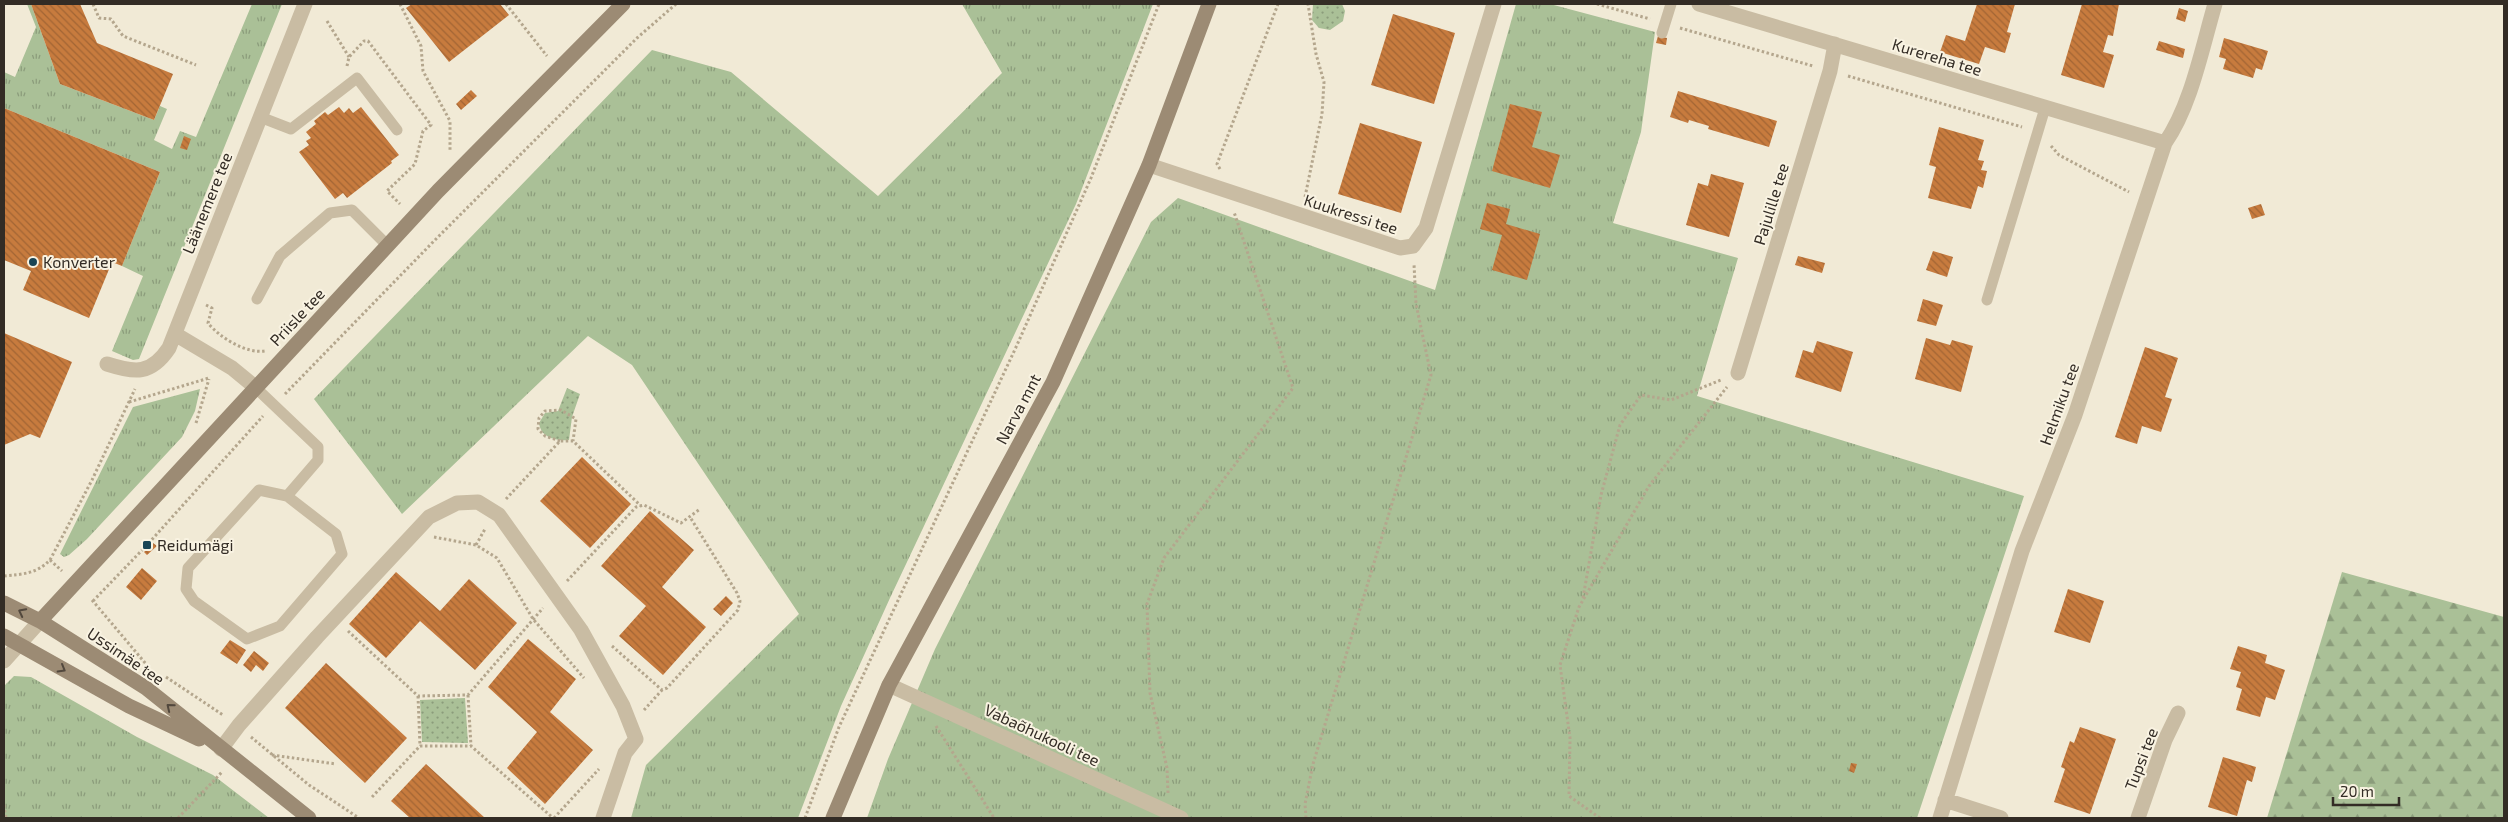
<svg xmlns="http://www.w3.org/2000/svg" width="2508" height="822" font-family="'Exo 2',sans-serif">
<defs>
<pattern id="grass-tufts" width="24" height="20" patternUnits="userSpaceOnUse" patternTransform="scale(1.25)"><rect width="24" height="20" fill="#aac097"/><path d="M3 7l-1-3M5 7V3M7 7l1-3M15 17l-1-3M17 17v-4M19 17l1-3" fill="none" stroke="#8b9c7b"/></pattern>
<pattern id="forest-firs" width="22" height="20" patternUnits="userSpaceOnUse" patternTransform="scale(1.25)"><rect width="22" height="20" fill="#aac097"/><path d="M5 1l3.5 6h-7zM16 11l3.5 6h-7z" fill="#8b9c7b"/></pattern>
<pattern id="park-dots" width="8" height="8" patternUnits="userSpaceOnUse" patternTransform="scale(1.25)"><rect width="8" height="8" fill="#aac097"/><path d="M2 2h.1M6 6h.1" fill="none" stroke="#8b9c7b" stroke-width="1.8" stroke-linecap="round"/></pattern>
<pattern id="building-back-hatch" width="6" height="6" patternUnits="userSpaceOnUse" patternTransform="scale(1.25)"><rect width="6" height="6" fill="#c77b3e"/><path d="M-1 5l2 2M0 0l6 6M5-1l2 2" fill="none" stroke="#a26534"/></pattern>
</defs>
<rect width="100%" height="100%" fill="#f1ead6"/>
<!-- grass -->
<path fill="url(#grass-tufts)" d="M27,4H31L60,84L154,120L160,106L167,109L154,140L172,149L180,131L196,137L252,4H282L139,359L133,360L112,351L143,276L122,266L160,172L4,108V72L15,77L36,27Z
M962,4H1153L1076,204L890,598L841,706L798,818H631L646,765L799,614L632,365L588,336L402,514L314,399L652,50L731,72L878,196L1002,73Z
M1516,4H1550L1655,32L1641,132L1613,223L1738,258L1697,396L2024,496L1917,818H867L888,759L935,649L1151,222L1178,198L1435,290Z
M200,389L195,411L182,437L87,539L69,555L64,557L60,554L133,407Z
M14,676L31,677L137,737L213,775L269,818H4V686Z"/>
<!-- forest -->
<path fill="url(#forest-firs)" d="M2342,572L2504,617V818H2267Z"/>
<!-- park -->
<path fill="url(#park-dots)" d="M1313,4H1342L1345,11L1343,21L1330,30L1319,28L1312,20Z
M567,388L580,394L572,417L569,440C556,441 541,438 539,423L545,413L558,411Z
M465,698L468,743L422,742L420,700Z"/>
<!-- building -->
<path fill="url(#building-back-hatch)" d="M31,4H80L97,43L173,74L154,120L60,84Z
M412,4H500L509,15L449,62L406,8Z
M1977,4H2015L2007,32L2011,33L2005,53L1985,47L1979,64L1940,52L1946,35L1965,41Z
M2082,4H2119L2113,36L2108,35L2103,52L2114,55L2104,88L2061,75Z
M2179,8L2188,11L2185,22L2176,19Z
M1393,14L1455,33L1434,104L1371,85Z
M1658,36L1667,38L1666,45L1656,43Z
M2224,38L2268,51L2262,70L2256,68L2253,78L2223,69L2226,59L2219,57Z
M2159,41L2185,49L2183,58L2156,50Z
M471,90L477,96L461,110L456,104Z
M1678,91L1777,121L1769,147L1708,129L1709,126L1689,120L1688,123L1670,117Z
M1510,104L1542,112L1532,147L1560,155L1550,188L1492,171Z
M339,107L344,113L349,108L353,113L361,107L399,155L391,161L392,163L347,198L343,193L335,199L299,152L309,145L306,141L311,138L306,132L316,124L314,121L325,112L328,115Z
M4,108L160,172L122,266L112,262L89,318L23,290L31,271L4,260Z
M1360,123L1422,142L1401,213L1338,194Z
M1939,127L1984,140L1978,160L1984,161L1981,170L1987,171L1983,188L1978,186L1971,209L1928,198L1936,167L1929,165Z
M184,136L191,139L187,150L180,148Z
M1711,174L1744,183L1729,237L1686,225L1698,183L1708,186Z
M1487,203L1510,209L1506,224L1540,234L1527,280L1492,270L1502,235L1480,229Z
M2261,204L2265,215L2252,219L2248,208Z
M1933,251L1953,257L1947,277L1926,270Z
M1798,256L1825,263L1822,273L1795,265Z
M1923,299L1943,305L1936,326L1917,321Z
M4,333L72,362L40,438L30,434L4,445Z
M1926,338L1950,345L1952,340L1973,346L1961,392L1915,379Z
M1817,341L1853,352L1841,392L1795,377L1803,350L1813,353Z
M2145,347L2178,358L2165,397L2172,399L2161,432L2142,426L2137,444L2115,437Z
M582,457L631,504L590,548L540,501Z
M650,511L694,550L662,587L706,627L663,675L619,636L646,606L601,566Z
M153,543L157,546L147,555L144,552Z
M142,568L157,581L141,600L126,587Z
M396,572L440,611L469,579L517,623L475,670L420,621L386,658L349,624Z
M2068,589L2104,601L2090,643L2054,632Z
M726,596L733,603L721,616L713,609Z
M528,639L576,679L550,712L593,750L545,804L507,768L537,732L488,687Z
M230,640L246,650L237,664L220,653Z
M2238,646L2267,655L2265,663L2285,670L2275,700L2266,697L2260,717L2236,710L2242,689L2236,687L2241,672L2230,669Z
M254,651L269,663L263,671L256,665L251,672L243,665Z
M326,663L407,738L365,783L285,708Z
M2080,727L2116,739L2090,814L2054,802L2065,769L2061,767L2070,741L2074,743Z
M2223,757L2256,767L2252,782L2247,780L2237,816L2208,807Z
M1851,763L1857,764L1854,773L1849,771Z
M426,764L485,818H410L391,801Z"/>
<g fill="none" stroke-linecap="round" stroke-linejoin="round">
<!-- path -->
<path stroke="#b4a68d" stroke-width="3" stroke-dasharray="2.5 2.5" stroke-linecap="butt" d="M93,4L99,18L111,19L123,36L196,65
M400,4L421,46L423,71L450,121V151
M506,4L547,56
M1597,4L1650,19
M327,21L349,57
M1680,28L1813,66
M347,66L349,57L364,41H368L431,125L423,131L415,164L387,191L400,204
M1848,76L2022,127
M2051,146L2059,155L2129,192
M1220,169L1217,164L1278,4
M1305,197L1322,114L1324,82L1316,54L1308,4
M206,305L212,308L208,323C219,337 246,354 265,351
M285,394L434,241L637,38L676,4
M129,402L209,378
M196,423L209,379
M560,441L545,436L538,429L539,418L545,411L561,410L576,419L573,441
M506,499L560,441H573L641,506
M434,537L476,545L497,558L533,619L584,678
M476,545L485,529
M50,560L62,571
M4,576C23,574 36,574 50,560L92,480L135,389
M567,581L636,507L644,505L681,523L700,509
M1583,598L1601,495L1620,425L1641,395L1671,400L1721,380
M92,600L146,664
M93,601L147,545L263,416
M348,631L418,696L468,695L543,608
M612,646L662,690L667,688L738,610L740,601L737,593L690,517
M166,677L223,715
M468,695L471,746
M418,696L420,746
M644,710L662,690
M936,726L994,818
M251,737L309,785L359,818
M272,755L336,764
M1168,793L1167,768L1150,693L1147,604L1164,558L1293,388L1234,212
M372,797L420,746H471L553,818
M4,805L6,818
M178,818L222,772
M554,818L599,769
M805,818L839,727L1017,345L1091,178L1159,4
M1306,818L1305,804L1313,764L1431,375L1416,304L1414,264
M1600,818L1569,796L1570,738L1560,665L1579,607L1649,486L1727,387"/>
<!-- lane -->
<path stroke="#c9bca3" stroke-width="11" d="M1662,33L1671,4
M260,117L291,129L357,78L397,130
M257,299L280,256L330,213L352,210L388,246
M1987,300L2045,108
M255,387L318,447V460L287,496L259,490L188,568L186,589L194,601L247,639L280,626L342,554L336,534L287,496"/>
<!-- street -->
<path stroke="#c9bca3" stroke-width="15" d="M1699,4L2165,143
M1149,165L1400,248L1413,246L1426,228L1494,4
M175,334L232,368L255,387
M107,364C135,373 151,375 169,348L305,4
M1738,373L1830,71L1835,44
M4,661L40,621
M889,685L1181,818
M221,749L239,725L317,637L429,517L457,503L478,502L499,515L581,630L623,706L636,739L625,753L603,818
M1945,800L2001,818
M1940,818L2022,551L2075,415L2165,143C2191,106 2202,48 2215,4
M2138,818L2165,740L2178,713"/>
<!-- secondary -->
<path stroke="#9c8b74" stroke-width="15" d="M4,603L40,621L146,688L309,818
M40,621L438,191L623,4
M4,636L129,706L199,739
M833,818L889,685L1053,382L1149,165L1209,4"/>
</g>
<!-- one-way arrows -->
<defs><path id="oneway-chevron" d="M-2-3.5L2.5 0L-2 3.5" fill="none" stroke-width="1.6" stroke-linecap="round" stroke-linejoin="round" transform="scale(1.25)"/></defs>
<g stroke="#52483d">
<use href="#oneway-chevron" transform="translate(22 612) rotate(-153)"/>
<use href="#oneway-chevron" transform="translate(62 669) rotate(30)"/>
<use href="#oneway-chevron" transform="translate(170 707) rotate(-141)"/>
</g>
<!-- markers -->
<g fill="#1a4555" stroke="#f9f3e2" stroke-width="2">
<circle cx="33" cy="262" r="5"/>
<rect x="142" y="540" width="10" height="10" rx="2.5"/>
</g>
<g text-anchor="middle" stroke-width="4" stroke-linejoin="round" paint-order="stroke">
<!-- street labels -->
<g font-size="16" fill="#332c25" stroke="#f9f3e2">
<text transform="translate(1937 57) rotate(17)" y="6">Kurereha tee</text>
<text transform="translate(207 203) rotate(-68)" y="6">Läänemere tee</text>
<text transform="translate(1771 204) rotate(-73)" y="6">Pajulille tee</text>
<text transform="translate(1351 214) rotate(18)" y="6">Kuukressi tee</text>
<text transform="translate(297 317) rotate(-47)" y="6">Priisle tee</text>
<text transform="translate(2059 404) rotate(-70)" y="6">Helmiku tee</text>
<text transform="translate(1018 409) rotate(-62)" y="6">Narva mnt</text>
<text transform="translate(126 656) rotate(34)" y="6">Ussimäe tee</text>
<text transform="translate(1042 735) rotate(25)" y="6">Vabaõhukooli tee</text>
<text transform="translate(2141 759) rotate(-69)" y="6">Tupsi tee</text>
</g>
<!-- poi labels -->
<g font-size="16" fill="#332c25" stroke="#f9f3e2" text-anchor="start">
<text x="43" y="268">Konverter</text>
<text x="157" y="551">Reidumägi</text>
</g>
</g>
<!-- border -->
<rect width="2508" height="822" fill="none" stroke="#332c25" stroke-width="10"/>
<!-- scale -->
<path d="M2333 797v8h66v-8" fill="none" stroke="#332c25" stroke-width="2.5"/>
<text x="2340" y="797" font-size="15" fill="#332c25" stroke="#f9f3e2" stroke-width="4" paint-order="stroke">20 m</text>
</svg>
